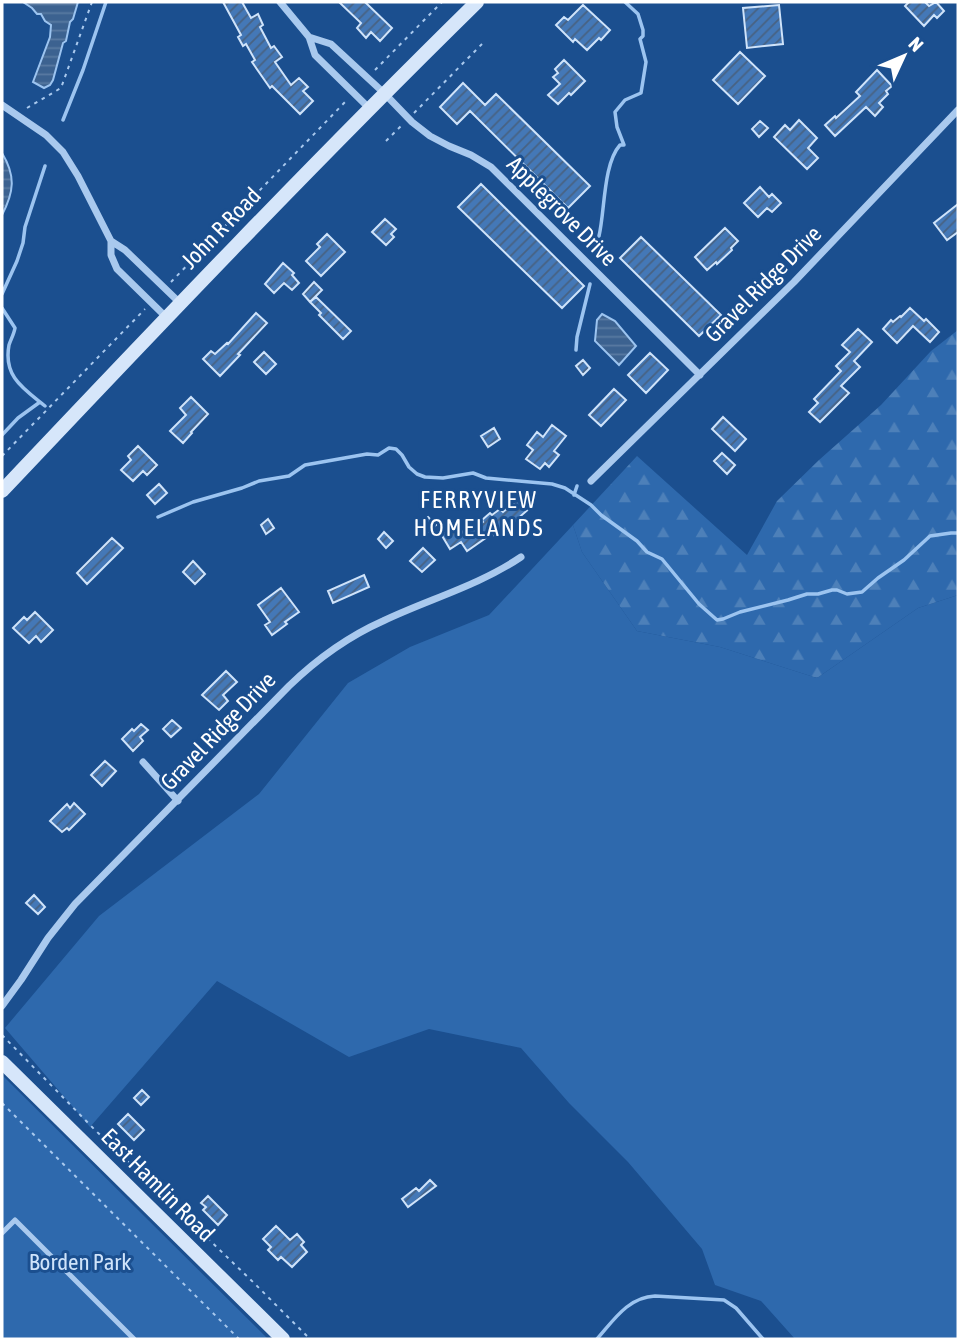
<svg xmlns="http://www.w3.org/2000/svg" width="960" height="1341" font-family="'Asap Condensed',sans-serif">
<defs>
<pattern id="forest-firs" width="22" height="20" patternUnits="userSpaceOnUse" patternTransform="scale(1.75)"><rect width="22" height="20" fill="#2e69ad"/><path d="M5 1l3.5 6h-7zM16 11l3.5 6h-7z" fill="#4d80b9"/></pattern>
<pattern id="water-rules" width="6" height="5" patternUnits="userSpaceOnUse" patternTransform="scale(1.75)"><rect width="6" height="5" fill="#3c6290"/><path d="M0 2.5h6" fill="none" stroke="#597aa1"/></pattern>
<pattern id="building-hatch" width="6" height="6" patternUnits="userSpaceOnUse" patternTransform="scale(1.75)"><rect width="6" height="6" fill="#4478b7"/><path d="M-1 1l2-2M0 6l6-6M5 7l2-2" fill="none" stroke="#486282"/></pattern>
</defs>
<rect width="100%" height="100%" fill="#1b4f8f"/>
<!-- green -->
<path fill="#2e69ad" d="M573,525L582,552L637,631L720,647L817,678L918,608L958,595V1339H795L761,1301L715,1285L702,1249L628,1162L569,1103L521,1048L429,1029L349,1057L217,981L90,1127L5,1028L99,916L259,794L348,683L410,647L489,615Z
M2,1075L268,1339H2Z"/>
<!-- forest -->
<path fill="url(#forest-firs)" d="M958,330V595L918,608L817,678L720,647L637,631L582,552L573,525L637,456L747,555L777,501L819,460L881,405L931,351Z"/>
<!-- water -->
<path fill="url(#water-rules)" stroke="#9cc4f0" stroke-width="2" d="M23,2H78L73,19L70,22L66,41L63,43L53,80L50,85L44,88L33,82L50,37L51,25L45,21L41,14H37L32,8Z
M2,153C16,176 14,192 2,215Z
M602,314L615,321L636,346L619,365L595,341L597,320Z"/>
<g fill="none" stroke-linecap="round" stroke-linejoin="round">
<!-- stream -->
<path stroke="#9cc4f0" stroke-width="3.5" d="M63,120L83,70L106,2
M599,236C605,211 603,164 620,145H624L617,127L615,112L625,100L641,93L646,62L640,39L643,36V30L638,14L625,2
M2,294L17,261L23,243L25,227L45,166
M2,308L15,328C14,334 11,339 9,345C3,377 24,389 45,406
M576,350L577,337L590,284
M2,435L18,418L40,402
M574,495L577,486
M158,517L193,502L242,488L259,481L289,476L305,465L367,454L378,455L389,448L396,449L402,455L409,467L417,474L425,477L443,478L473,473L486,478L552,484L565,488L591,505L601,515L637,541L647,552L662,559L699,604L717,620L723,619L740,612L788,600L807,594H818L832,590H837L847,594L862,592L878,578L904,560L930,536L951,533H958
M597,1339C613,1321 628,1297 655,1296L724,1300L736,1308L763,1339"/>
</g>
<!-- building -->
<path fill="url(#building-hatch)" stroke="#cfe3fa" stroke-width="2" d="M223,2H242L251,18L258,14L263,25L260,27L271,48L274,46L282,57L275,62L291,85L299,78L308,87L303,91L313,101L300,114L272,86L270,88L252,62L255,60L246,44L243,46L238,37L241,35Z
M339,2H365L392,28L380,41L371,32L366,38L357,28L361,23Z
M909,2H925L929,6L936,2L944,11L937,18L934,15L924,26L905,6Z
M583,5L610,30L601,40L599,38L587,50L575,39L573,42L556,25L564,17L568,20Z
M779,5L783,44L747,48L743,8Z
M740,52L765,76L738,104L713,80Z
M564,60L585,81L571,95L569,93L558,104L548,95L560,84L553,77L558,73L555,69Z
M877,70L892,86L886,91L888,94L879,103L883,107L875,116L866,107L835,136L825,125L835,116L836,118L860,96L856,92Z
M463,83L485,105L496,94L590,186L568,208L470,111L457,124L440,107Z
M799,120L817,138L808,148L818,158L807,169L774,137L785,125L790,130Z
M760,121L768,128L759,137L752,129Z
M481,184L584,286L562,308L458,207Z
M760,187L769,197L772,194L781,203L772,212L767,208L758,217L744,203Z
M958,204V232L947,240L934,223Z
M385,219L396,229L391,234L394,237L386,245L372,232Z
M725,228L738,241L731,248L732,250L717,264L716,262L707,270L695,257Z
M327,234L345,252L321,276L306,261L320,247L317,244Z
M641,237L721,315L699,336L620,258Z
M283,263L294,273L292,275L299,283L292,290L284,283L274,293L265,284Z
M314,282L322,290L310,302L303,294Z
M316,297L351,331L343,339L319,315L321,313L310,302Z
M910,308L924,321L926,319L939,332L930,342L913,326L897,343L883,329L891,320L893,322L900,316L901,317Z
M256,313L267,323L238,354L240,355L220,376L203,359L211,351L215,354L227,343L228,344Z
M858,329L872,342L854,361L860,367L841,386L849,393L820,422L809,412L818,403L814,399L841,371L836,366L850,352L842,345Z
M264,352L276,364L266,374L254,362Z
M650,353L668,370L646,393L628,375Z
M583,360L590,368L583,375L576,366Z
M614,389L626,400L601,426L589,415Z
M191,397L208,414L191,432L192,433L183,443L170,431L186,415L180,408Z
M723,417L746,439L735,451L712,429Z
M552,425L566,436L554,451L559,455L549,467L545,463L540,469L526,459L533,450L527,445L537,432L543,437Z
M494,428L500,439L488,447L481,436Z
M138,446L157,465L147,475L143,471L133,481L121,470L131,460L128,456Z
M722,453L735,465L727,474L714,461Z
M159,484L167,493L155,504L147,495Z
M521,497L530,508L508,527L506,525L494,535L493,533L467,551L461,542L450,549L441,534L453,526L458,532L461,530L464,534L483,522L482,520L490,513L492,515L500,509L503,512Z
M428,517L436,525L429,532L420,524Z
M268,519L274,528L266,534L261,525Z
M384,532L393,541L386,548L378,539Z
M112,538L123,548L87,584L77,573Z
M423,548L435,560L422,572L410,561Z
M193,561L205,574L195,584L183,572Z
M364,575L369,587L333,603L328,591Z
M281,588L299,612L285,622L287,624L272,635L265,625L270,622L258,605Z
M35,612L53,630L41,642L36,636L29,643L13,628L24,617L27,620Z
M226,671L237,682L223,695L228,701L219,710L202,695Z
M172,720L181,728L171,737L163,729Z
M141,724L148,730L140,737L143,741L133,751L122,739L132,729L134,731Z
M105,761L116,771L102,786L91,775Z
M74,803L85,814L69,830L67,828L62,832L50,821L67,804L70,808Z
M34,895L45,907L38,914L26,903Z
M142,1090L149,1097L141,1105L134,1098Z
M128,1114L144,1130L134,1140L118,1124Z
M430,1180L436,1186L408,1207L402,1199L416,1188L419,1191Z
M208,1196L227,1215L218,1225L203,1210L206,1207L201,1203Z
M276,1226L290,1240L297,1234L304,1242L301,1245L307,1252L292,1267L281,1257L278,1260L268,1250L271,1247L263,1239Z"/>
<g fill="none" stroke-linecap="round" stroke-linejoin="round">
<!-- path -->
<path stroke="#a9c9ee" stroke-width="2" stroke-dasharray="3.5 5" stroke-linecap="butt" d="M375,70L442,2
M27,108L61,88L92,2
M414,113L482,44
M386,141L403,124
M171,282L347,100
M2,456L145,309
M2,1035L94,1129L253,1282L310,1339
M2,1103L239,1339"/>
<!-- lane -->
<path stroke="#a9c9ee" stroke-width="5" d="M2,1233L15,1220L134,1339"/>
<!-- street -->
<path stroke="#a9c9ee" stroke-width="7" d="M280,2L309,37L315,55L369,108
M309,37L331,44L384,93L412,122L430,136L449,146L471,155L491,167L700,375
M2,105L46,135L63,152L78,176L111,241V255L117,269L166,317
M111,241L125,250L180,303
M591,481L794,282L958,110
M143,762L178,801
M2,1006L21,980L48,938L75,904L289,686C317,659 347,637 383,621C429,599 478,586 521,557"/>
<!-- secondary -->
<path stroke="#d6e6fa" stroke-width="14" d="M2,491C158,326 315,161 477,2
M2,1062L283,1339"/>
</g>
<g text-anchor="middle" stroke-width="6" stroke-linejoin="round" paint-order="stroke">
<!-- street labels -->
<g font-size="23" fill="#fff" stroke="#1b4f8f">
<text transform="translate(562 211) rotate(45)" y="8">Applegrove Drive</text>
<text transform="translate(221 228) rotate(-46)" y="8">John R Road</text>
<text transform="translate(763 284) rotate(-45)" y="8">Gravel Ridge Drive</text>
<text transform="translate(218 731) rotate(-46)" y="8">Gravel Ridge Drive</text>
<text transform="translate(158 1185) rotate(45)" y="8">East Hamlin Road</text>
</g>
<!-- park labels -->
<g font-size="23" fill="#cfe3fa" stroke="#1b4f8f">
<text x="80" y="1270">Borden Park</text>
</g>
<!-- neighbourhood labels -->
<g font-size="24" letter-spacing="2" fill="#fff" stroke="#1b4f8f">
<text x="479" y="508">FERRYVIEW<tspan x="479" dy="28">HOMELANDS</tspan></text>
</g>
</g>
<!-- border -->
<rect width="960" height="1341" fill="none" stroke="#ffffff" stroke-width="7"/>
<!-- north arrow -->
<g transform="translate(904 56) rotate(46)" stroke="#1b4f8f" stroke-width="5" paint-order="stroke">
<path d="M0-5L12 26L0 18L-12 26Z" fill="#ffffff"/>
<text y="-10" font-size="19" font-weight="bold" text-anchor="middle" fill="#ffffff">N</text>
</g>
</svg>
